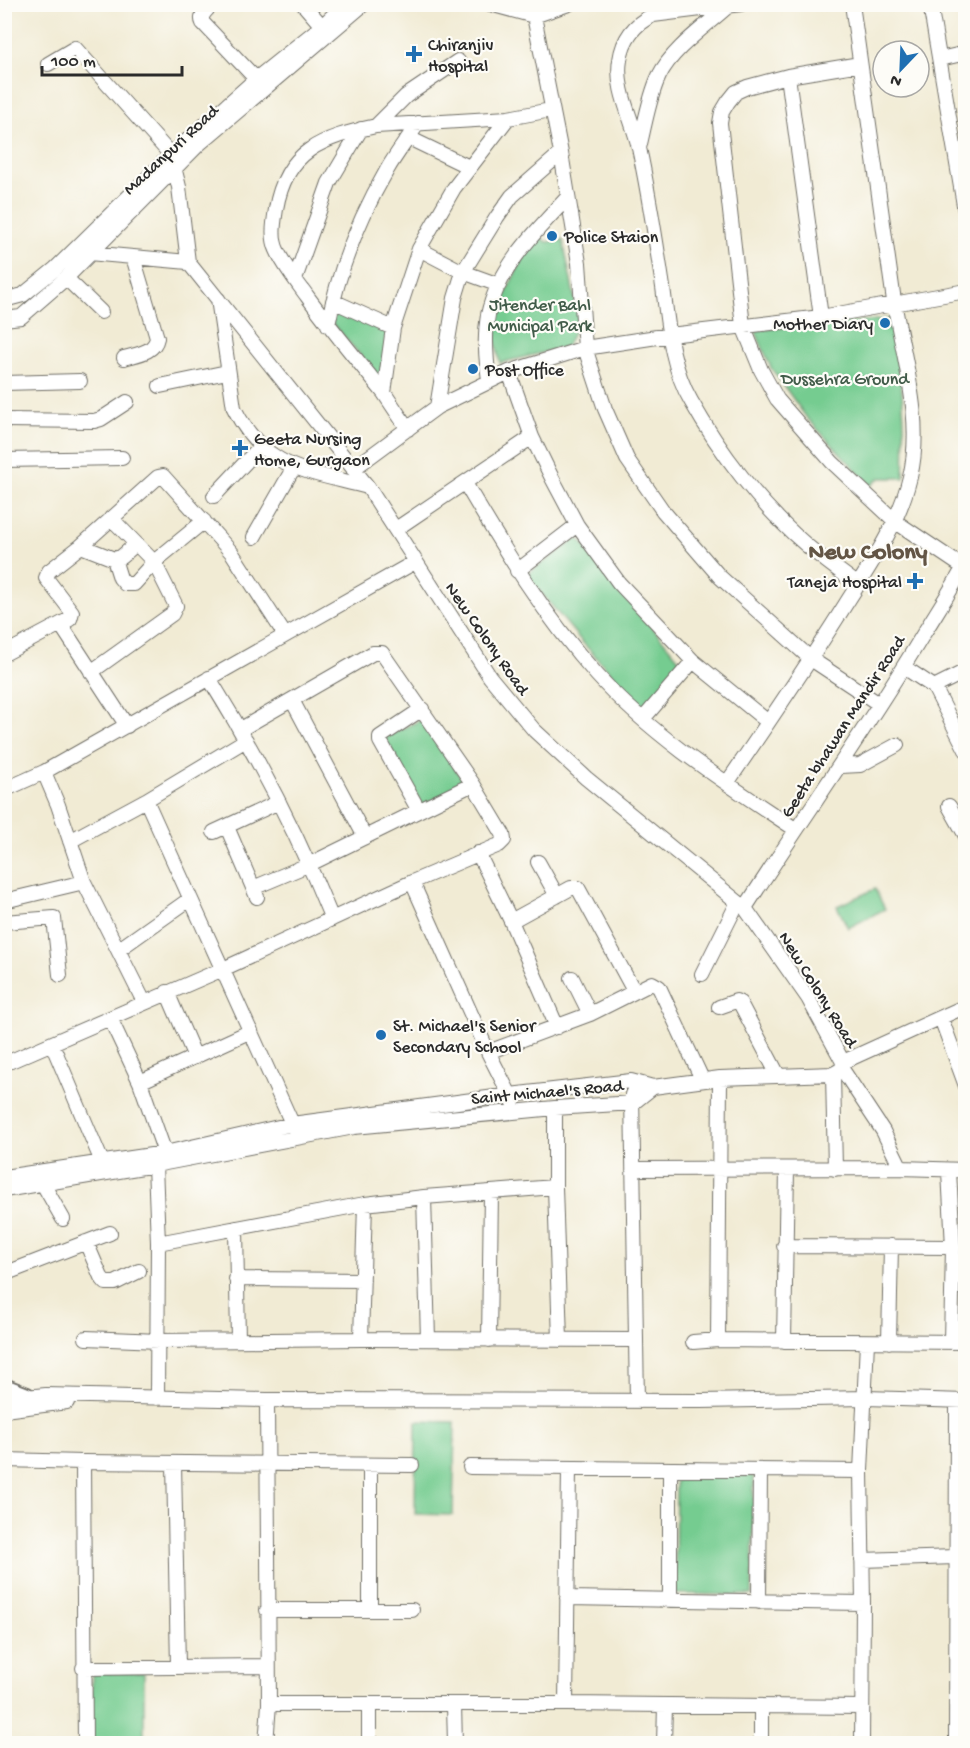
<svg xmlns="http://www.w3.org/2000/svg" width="970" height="1748" font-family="'Gochi Hand',sans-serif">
<rect width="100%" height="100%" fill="#fdfcf7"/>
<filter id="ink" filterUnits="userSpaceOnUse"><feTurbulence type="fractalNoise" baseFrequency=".0167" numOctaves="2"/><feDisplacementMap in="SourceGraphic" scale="12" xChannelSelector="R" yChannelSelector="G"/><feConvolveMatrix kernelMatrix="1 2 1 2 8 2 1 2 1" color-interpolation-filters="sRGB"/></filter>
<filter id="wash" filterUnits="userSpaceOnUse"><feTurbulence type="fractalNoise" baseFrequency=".008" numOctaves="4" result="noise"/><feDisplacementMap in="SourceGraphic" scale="24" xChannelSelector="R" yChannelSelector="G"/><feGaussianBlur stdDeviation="1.35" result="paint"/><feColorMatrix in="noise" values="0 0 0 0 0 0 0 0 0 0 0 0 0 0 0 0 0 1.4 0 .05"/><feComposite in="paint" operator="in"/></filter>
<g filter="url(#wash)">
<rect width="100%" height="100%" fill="#f1ebd4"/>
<!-- green -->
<path fill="#75cc90" stroke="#507c5e" stroke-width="1.5" d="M538,235L547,242L563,240L579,321L566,347L500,363C498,354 495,344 495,335C495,306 522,259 538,235Z
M336,310L387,332L382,380L332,323Z
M889,319C903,370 906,425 904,478H879L871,486L806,417L771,368L755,330Z
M578,538L683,664L644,709L583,643L526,575Z
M423,719L466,785L422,805L384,737Z
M875,889L885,909L848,928L837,906Z
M416,1421L455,1422L453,1515L415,1514Z
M676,1475L754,1476L752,1595L675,1594Z
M92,1673H144V1743H92Z"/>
</g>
<g filter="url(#ink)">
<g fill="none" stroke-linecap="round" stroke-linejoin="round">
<defs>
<path id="minor" d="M213,4C207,10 199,15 203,23L256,79
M303,4L322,26
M490,4L534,16
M741,4L653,15C634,24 623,39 620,60C615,89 633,120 639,148C649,194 656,241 663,287C668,325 671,367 691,401C719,451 761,506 804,543C821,558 840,571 858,585
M930,4L966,217
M534,16L561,153L579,263L585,348L605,409L627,459L663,511L720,577L811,659L879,704
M534,16L569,4
M940,59L966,53
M48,64L75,48L171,155L179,187L188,262L368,487L490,677L534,730L586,778L745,908L808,998L843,1062L842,1069
M860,64L788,76L747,87L736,92L728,102L722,112L720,123L743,326L761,370L777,399L832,462L896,522L963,567
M788,76L821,317
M376,126L406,96L458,61
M409,138L469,167
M639,148C645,124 649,97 659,76C672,49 706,26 728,6
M419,249L463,272L499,285
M83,250L89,253L188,262
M66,278L101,312
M295,279L329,183L361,129
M218,299L234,408C264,470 308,471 368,487
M4,300L23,295L55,269L171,155L256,79L322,26L345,4
M333,301L393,328
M4,319L21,317L66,278L198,145L364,4
M328,325C338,271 360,217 387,170C396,154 408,139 418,123
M124,358C137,354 154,353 157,338L133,257
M509,372L532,437L552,478L577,525L619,583L693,661L768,722
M489,380C486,358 484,337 488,315C498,268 536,231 568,197
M4,383L80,381
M160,386L227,372
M384,393C358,361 331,329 307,296C297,282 284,266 277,250C271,237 274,222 276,209C286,150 322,138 376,126L508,118L551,110
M437,407L455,298L463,272L497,217L512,196L561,153
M4,420L94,421L101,419L127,402
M408,429L384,393L393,328L419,249L454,188L508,118
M4,460L122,458
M353,469L437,407L509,372L585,348L670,335L821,317L966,291
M465,483C505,551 544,616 597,675C653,737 726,783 795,829
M214,496L260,447
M396,529L532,437
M254,537L294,467
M81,546L114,559L121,557L136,544
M114,559L120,578L125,584H134L154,562L204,521
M517,571L577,525
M61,625L127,726
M4,654L70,619L72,612L46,578L49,571L81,546L158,477L163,476L232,553L285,635
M904,667L934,687L966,671
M91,672L172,614L176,606L154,562L111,518
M209,678C257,755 298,835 332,919
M934,687L966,750
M292,700L365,837
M643,719L693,661
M841,766L860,765L897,745
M44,772L58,805L84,882L144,1002
M727,783C768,723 809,663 847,602C873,561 899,523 910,477C924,419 903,358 894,301C880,202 866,103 852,4
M4,790L44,772L415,562
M146,800L295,1130
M949,806L966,836
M418,809L380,741V737L422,709
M227,827L257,897
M214,832L279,802
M70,841L146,800L246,740
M478,853L511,921L557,1027
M538,862L557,896
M412,882L488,1052L513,1101
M253,888L310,864L473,784
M4,901L84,882
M745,908C804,816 868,727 924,633C938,610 953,587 966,563
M511,921L571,888H578L634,991
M4,922L54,918L60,975
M118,950L190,899
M702,974L738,902
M572,978L590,1014
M167,992L195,1057
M719,1007L736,1001L740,1003L778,1075
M110,1018L140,1082L165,1153
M941,1018L966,1086
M52,1044L105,1169
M488,1052L590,1014L652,983L659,987L702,1079
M843,1062L966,1006
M4,1064L223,969L412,882L499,845L504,840L503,834L473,784L382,653H373L241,729
M842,1069L883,1131L901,1168
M833,1074L835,1169
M140,1082L251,1031
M632,1094L637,1401
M555,1108V1187L560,1340
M155,1165L158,1243L157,1398
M635,1169L901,1168L966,1170
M949,1171L953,1247L951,1342
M4,1177L165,1153L292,1124L510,1095L631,1081L653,1087L720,1078L833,1074L842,1069
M43,1184L63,1219
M4,1190L155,1165L354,1127L555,1108L633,1103L653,1087
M424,1197L428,1339
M236,1228L238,1340
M86,1242L101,1277L106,1283H115L139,1271
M158,1243L365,1204L424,1197L555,1187
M784,1246L953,1247
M4,1274L110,1233
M236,1279L363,1280
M86,1338L159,1341L361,1339L636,1340
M361,1339L365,1204
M489,1340L491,1192
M718,1340L720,1078
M784,1341L787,1169
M693,1342L718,1340L966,1342
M889,1342L891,1246
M4,1399L46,1395L267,1400L701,1401L866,1398L966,1401
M4,1410L67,1402
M4,1460L83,1462L412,1465
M83,1462L85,1744
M174,1463L178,1667
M370,1465V1609
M470,1467L861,1471
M862,1560L956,1557
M567,1598L863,1603
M670,1600V1469
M759,1602L760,1470
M267,1610H412
M83,1668L268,1666
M269,1704H566L862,1707
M454,1704L455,1744
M566,1704L569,1468
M761,1706V1744
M266,1744L269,1704L267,1400
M369,1744V1704
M664,1744L665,1705
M862,1744L863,1603L861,1471L867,1342
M956,1744L957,1401"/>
<path id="major" d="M4,1387L27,1396"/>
</defs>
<!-- minor casing -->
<use href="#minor" stroke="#706e66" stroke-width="16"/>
<!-- major casing -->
<use href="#major" stroke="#706e66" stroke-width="20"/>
<!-- minor -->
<use href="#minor" stroke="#fff" stroke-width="14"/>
<!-- major -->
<use href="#major" stroke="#fff" stroke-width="16"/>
</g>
</g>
<!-- markers -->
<g fill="#1f6fb2" stroke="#fdfcf7" stroke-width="2">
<path d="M411 45h6v6h6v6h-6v6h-6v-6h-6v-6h6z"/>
<circle cx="552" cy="236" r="6"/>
<circle cx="885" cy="323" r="6"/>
<circle cx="473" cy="369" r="6"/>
<path d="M237 439h6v6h6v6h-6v6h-6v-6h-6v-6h6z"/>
<path d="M912 572h6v6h6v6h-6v6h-6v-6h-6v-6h6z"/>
<circle cx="381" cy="1035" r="6"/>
</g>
<g text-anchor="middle" stroke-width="4.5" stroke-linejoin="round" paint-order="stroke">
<!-- poi labels -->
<g font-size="18" fill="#2b2b2b" stroke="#fdfcf7" text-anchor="start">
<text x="428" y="50">Chiranjiv<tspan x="428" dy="21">Hospital</tspan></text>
<text x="564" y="242">Police Staion</text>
<text x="873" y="329" text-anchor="end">Mother Diary</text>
<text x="485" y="375">Post Office</text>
<text x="254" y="444">Geeta Nursing<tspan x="254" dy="21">Home, Gurgaon</tspan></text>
<text x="902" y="587" text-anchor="end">Taneja Hospital</text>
<text x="393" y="1031">St. Michael's Senior<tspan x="393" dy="21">Secondary School</tspan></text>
</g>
<!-- street labels -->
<g font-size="18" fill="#2b2b2b" stroke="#fdfcf7">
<text transform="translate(170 149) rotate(-43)" y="6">Madanpuri Road</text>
<text transform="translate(488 638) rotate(55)" y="6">New Colony Road</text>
<text transform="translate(842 726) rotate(-57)" y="6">Geeta bhawan Mandir Road</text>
<text transform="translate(819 989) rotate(58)" y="6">New Colony Road</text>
<text transform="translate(547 1091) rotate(-5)" y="6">Saint Michael's Road</text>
</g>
<!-- park labels -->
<g font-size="18" fill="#415b49" stroke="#fdfcf7">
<text x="540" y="310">Jitender Bahl<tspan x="540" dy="21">Municipal Park</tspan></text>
<text x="845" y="384">Dussehra Ground</text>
</g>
<!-- district labels -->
<g font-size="24" font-weight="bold" fill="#635545" stroke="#fdfcf7">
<text x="868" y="558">New Colony</text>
</g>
</g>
<!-- margin -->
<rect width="970" height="1748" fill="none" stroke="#fdfcf7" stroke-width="24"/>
<!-- north arrow -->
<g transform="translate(901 69) rotate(203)"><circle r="28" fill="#fdfcf7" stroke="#a9a8a5" stroke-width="1.5"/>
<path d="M0-4.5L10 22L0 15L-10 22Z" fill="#1f6fb2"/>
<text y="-9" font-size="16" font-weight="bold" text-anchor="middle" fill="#2b2b2b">N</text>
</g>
<!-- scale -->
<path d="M42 66v9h140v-9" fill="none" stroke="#2b2b2b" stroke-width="3"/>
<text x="51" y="66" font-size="18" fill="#2b2b2b" stroke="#fdfcf7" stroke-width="4.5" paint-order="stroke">100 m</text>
</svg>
